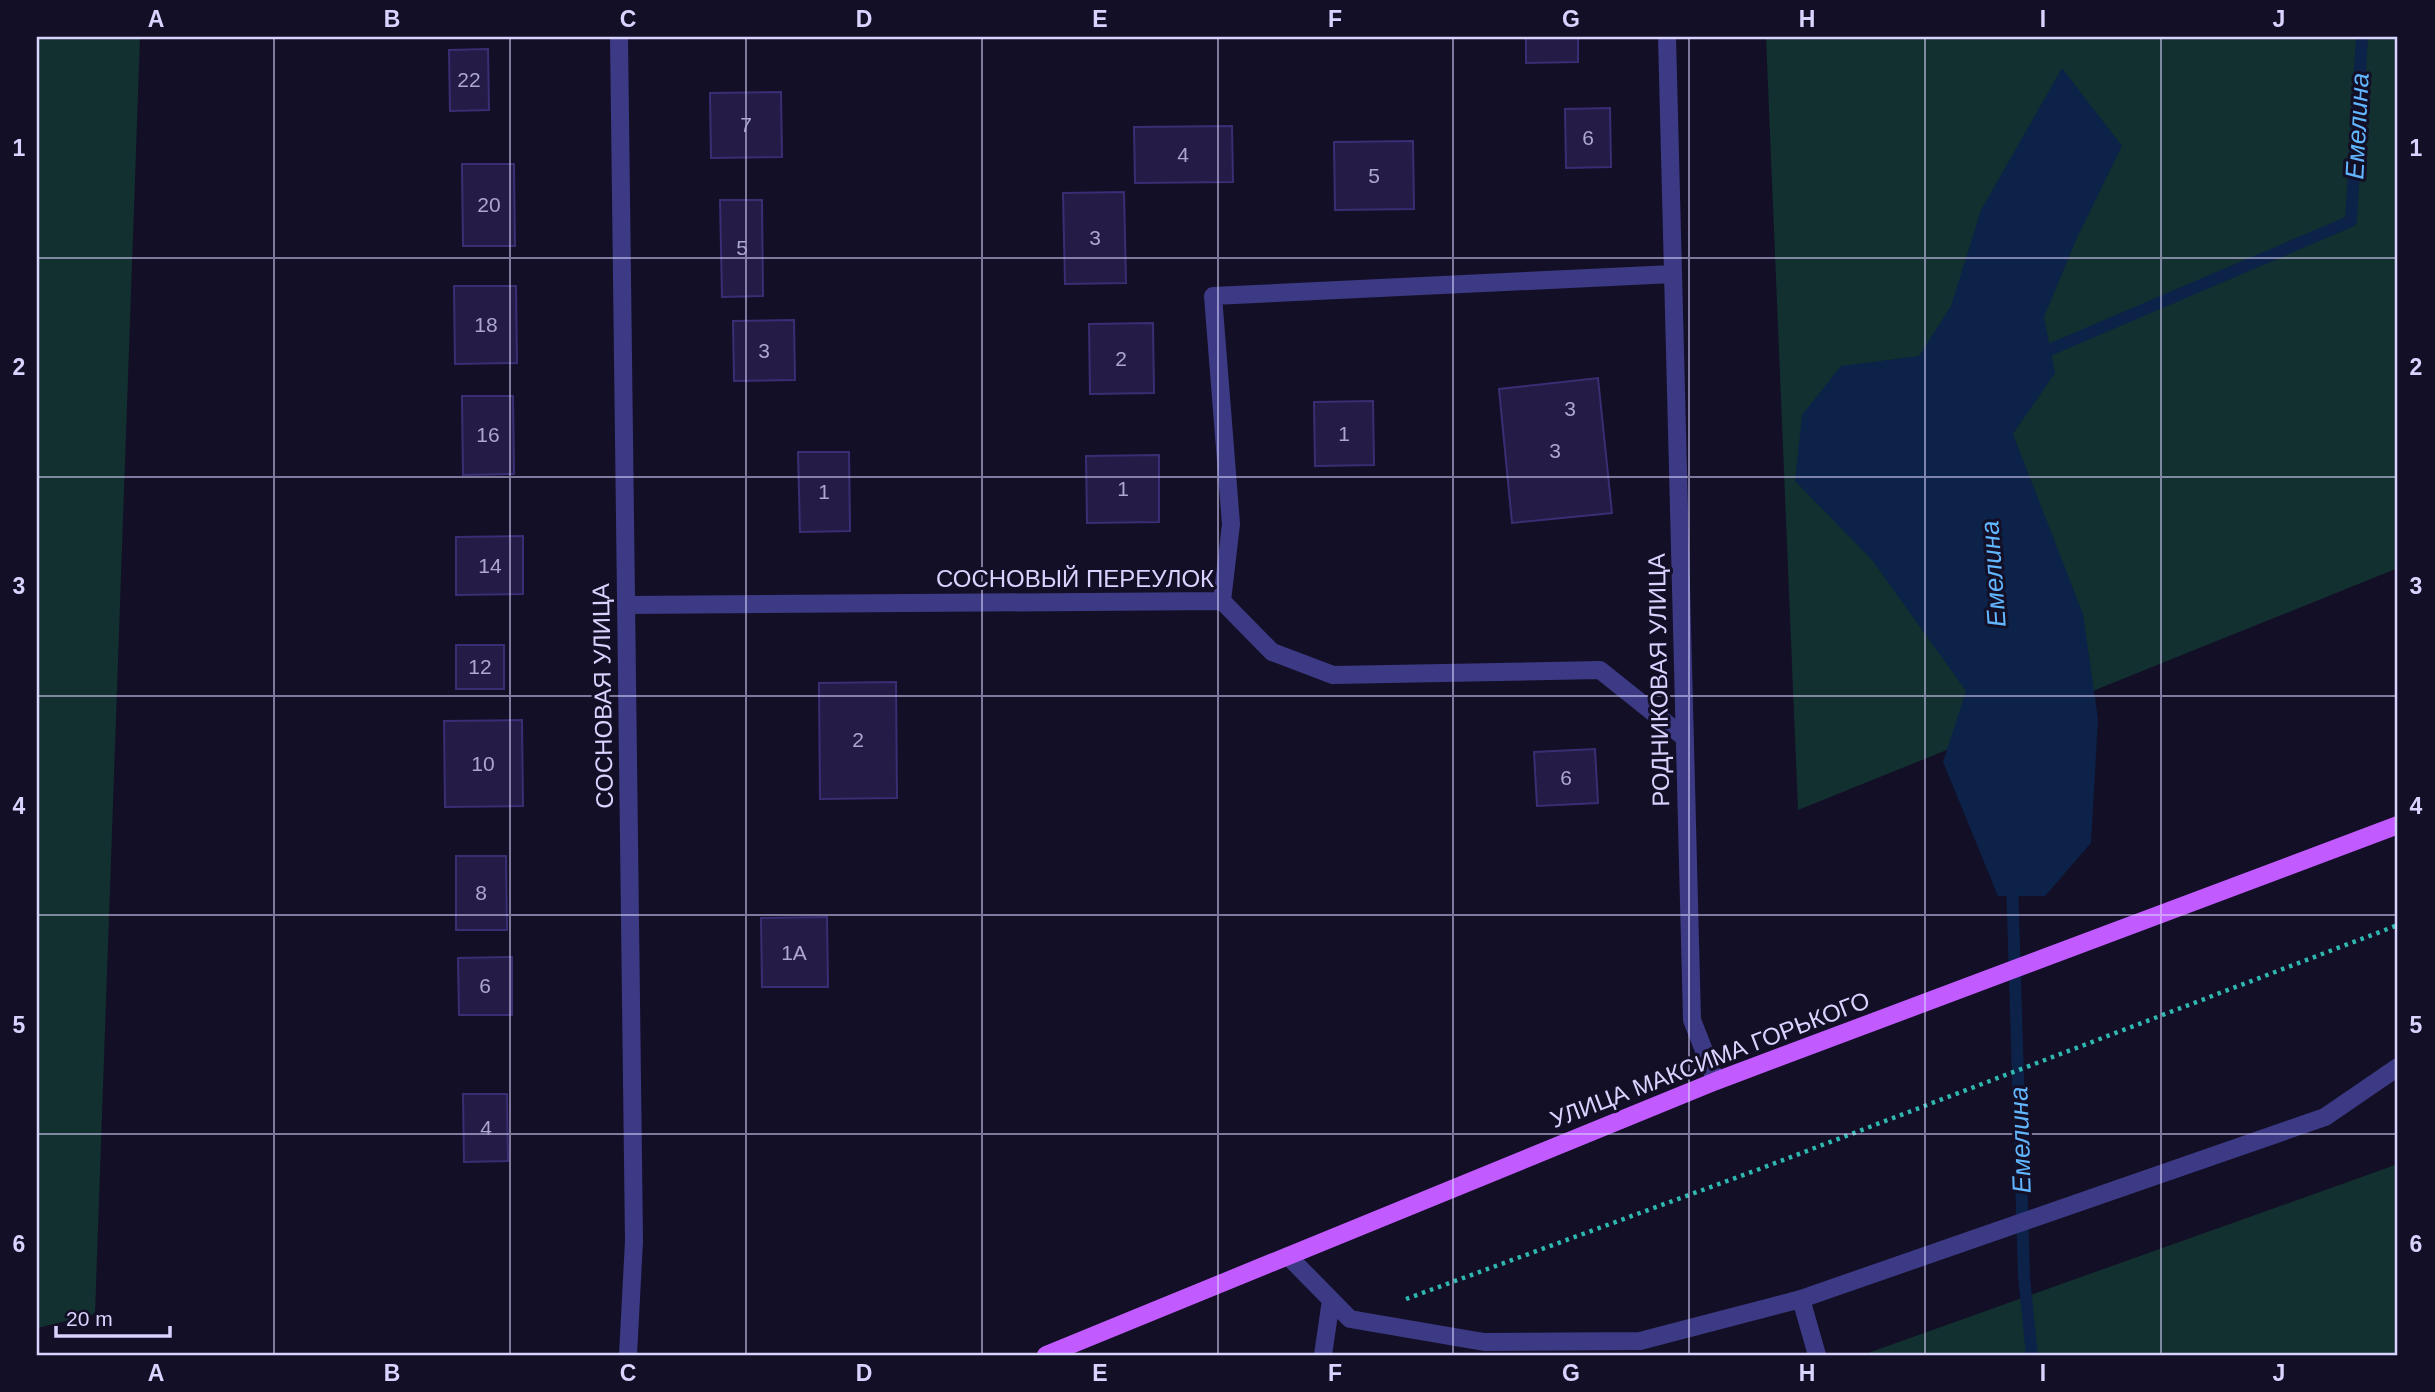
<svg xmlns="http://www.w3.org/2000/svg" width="2435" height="1392" font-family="Arial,sans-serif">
<rect width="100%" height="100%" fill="#130f26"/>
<!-- green -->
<path fill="#12302f" d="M37,37H140L95,1314L37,1328Z
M1766,37H2398V568L1798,810Z
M2398,1164V1355H1869L1868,1353Z"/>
<!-- water -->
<path fill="#0c2248" d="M2062,68L2122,146L2077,238L2044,317L2055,373L2013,434L2083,614L2098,719L2091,843L2045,896H1998L1943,762L1966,691L1872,560L1795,481L1802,415L1841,366L1919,356L1951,306L1981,210Z"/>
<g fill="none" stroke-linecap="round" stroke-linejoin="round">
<!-- stream -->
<path stroke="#0c2248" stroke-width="12" d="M2035,356L2351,221L2362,37
M2012,880L2024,1277L2032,1355"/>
</g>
<!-- building -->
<path fill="#241b47" stroke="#3b2d73" stroke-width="2" d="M1526,37H1578V62L1526,63Z
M488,49L489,110L450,111L449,50Z
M781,92L782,157L711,158L710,93Z
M1610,108L1611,167L1566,168L1565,109Z
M1232,126L1233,182L1135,183L1134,127Z
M1413,141L1414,209L1335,210L1334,142Z
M462,164H514L515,246H463Z
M1124,192L1126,283L1065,284L1063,193Z
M720,200H762L763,296L722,297Z
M454,286H516L517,363L455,364Z
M794,320L795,380L734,381L733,321Z
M1153,323L1154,393L1090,394L1089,324Z
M1598,378L1612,513L1512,523L1499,389Z
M462,396H513L514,474L463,475Z
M1373,401L1374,465L1315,466L1314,402Z
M798,452H849L850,531L800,532Z
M1159,455V522L1087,523L1086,456Z
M523,536V594L456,595V537Z
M456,645H504V689H456Z
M896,682L897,798L820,799L819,683Z
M522,720L523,806L445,807L444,721Z
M1595,749L1598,803L1537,806L1534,752Z
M456,856H506L507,930H456Z
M827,917L828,987H762L761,918Z
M512,957V1015H459L458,958Z
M463,1094H507L508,1161L464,1162Z"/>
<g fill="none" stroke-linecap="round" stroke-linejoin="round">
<!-- path -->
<path stroke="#2fb8b0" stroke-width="4.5" stroke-dasharray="3.5 5" stroke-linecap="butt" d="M1406,1299L1757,1170L2398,925"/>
<!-- minor -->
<path stroke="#3d3a85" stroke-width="18" d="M619,37L634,1241L628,1355
M1667,37L1692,1020L1716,1081
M1222,601L1231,524L1213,296L1673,274
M626,605L1222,601L1272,652L1333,675L1600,670L1685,738
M1288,1256L1350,1319L1484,1342L1640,1341L1801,1299L2325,1117L2398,1067
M1801,1299L1817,1355
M1323,1355L1331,1300"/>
<!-- major -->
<path stroke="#c25bff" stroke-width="18" d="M1046,1355L1716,1081L2398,825"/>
</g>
<!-- grid -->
<path fill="none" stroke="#d9d4ff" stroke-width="2" stroke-opacity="0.55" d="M274,37V1355M510,37V1355M746,37V1355M982,37V1355M1218,37V1355M1453,37V1355M1689,37V1355M1925,37V1355M2161,37V1355M37,258H2398M37,477H2398M37,696H2398M37,915H2398M37,1134H2398"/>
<g text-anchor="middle" stroke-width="6" stroke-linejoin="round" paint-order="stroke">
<!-- number labels -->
<g font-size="21" fill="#aca6d1">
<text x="469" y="87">22</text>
<text x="746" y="132">7</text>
<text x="1588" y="145">6</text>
<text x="1183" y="162">4</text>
<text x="1374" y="183">5</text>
<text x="489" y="212">20</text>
<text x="1095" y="245">3</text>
<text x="742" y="255">5</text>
<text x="486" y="332">18</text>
<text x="764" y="358">3</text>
<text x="1121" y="366">2</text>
<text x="1570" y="416">3</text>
<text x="1344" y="441">1</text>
<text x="488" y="442">16</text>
<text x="1555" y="458">3</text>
<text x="1123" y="496">1</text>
<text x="824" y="499">1</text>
<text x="490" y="573">14</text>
<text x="480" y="674">12</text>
<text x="858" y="747">2</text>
<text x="483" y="771">10</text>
<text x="1566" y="785">6</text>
<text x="481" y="900">8</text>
<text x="794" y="960">1А</text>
<text x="485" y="993">6</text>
<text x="486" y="1135">4</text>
</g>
<!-- street labels -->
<g font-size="24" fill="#d9d4ff" stroke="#130f26">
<text x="1075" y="587">СОСНОВЫЙ ПЕРЕУЛОК</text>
<text transform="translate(1659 680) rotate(-91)" y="8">РОДНИКОВАЯ УЛИЦА</text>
<text transform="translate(603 696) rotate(-91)" y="8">СОСНОВАЯ УЛИЦА</text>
<text transform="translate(1710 1060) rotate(-21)" y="8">УЛИЦА МАКСИМА ГОРЬКОГО</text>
</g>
<!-- water labels -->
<g font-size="26" font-style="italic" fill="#62b6ff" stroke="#130f26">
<text transform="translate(2357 126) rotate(-87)" y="9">Емелина</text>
<text transform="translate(1993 574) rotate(-94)" y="9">Емелина</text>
<text transform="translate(2020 1140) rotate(-92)" y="9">Емелина</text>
</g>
</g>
<!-- border -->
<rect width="2435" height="1392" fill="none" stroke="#130f26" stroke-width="77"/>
<!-- scale -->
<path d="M56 1326v10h114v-10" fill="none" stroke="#d9d4ff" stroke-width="3.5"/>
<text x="66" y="1326" font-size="21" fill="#d9d4ff" stroke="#130f26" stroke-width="5" paint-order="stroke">20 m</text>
<rect x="38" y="38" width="2358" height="1316" fill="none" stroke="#d9d4ff" stroke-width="2.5"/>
<g font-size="23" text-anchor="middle" font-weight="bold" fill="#d9d4ff">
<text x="156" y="27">A</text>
<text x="392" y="27">B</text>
<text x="628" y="27">C</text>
<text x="864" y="27">D</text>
<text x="1100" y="27">E</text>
<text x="1335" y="27">F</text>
<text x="1571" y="27">G</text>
<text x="1807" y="27">H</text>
<text x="2043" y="27">I</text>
<text x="2279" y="27">J</text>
<text x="19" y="156">1</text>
<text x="2416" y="156">1</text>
<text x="19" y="375">2</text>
<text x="2416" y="375">2</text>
<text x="19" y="594">3</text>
<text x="2416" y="594">3</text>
<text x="19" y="814">4</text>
<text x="2416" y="814">4</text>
<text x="19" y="1033">5</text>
<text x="2416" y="1033">5</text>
<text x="19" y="1252">6</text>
<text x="2416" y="1252">6</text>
<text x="156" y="1381">A</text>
<text x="392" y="1381">B</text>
<text x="628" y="1381">C</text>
<text x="864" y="1381">D</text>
<text x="1100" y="1381">E</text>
<text x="1335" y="1381">F</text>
<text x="1571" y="1381">G</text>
<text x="1807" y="1381">H</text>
<text x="2043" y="1381">I</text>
<text x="2279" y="1381">J</text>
</g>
</svg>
